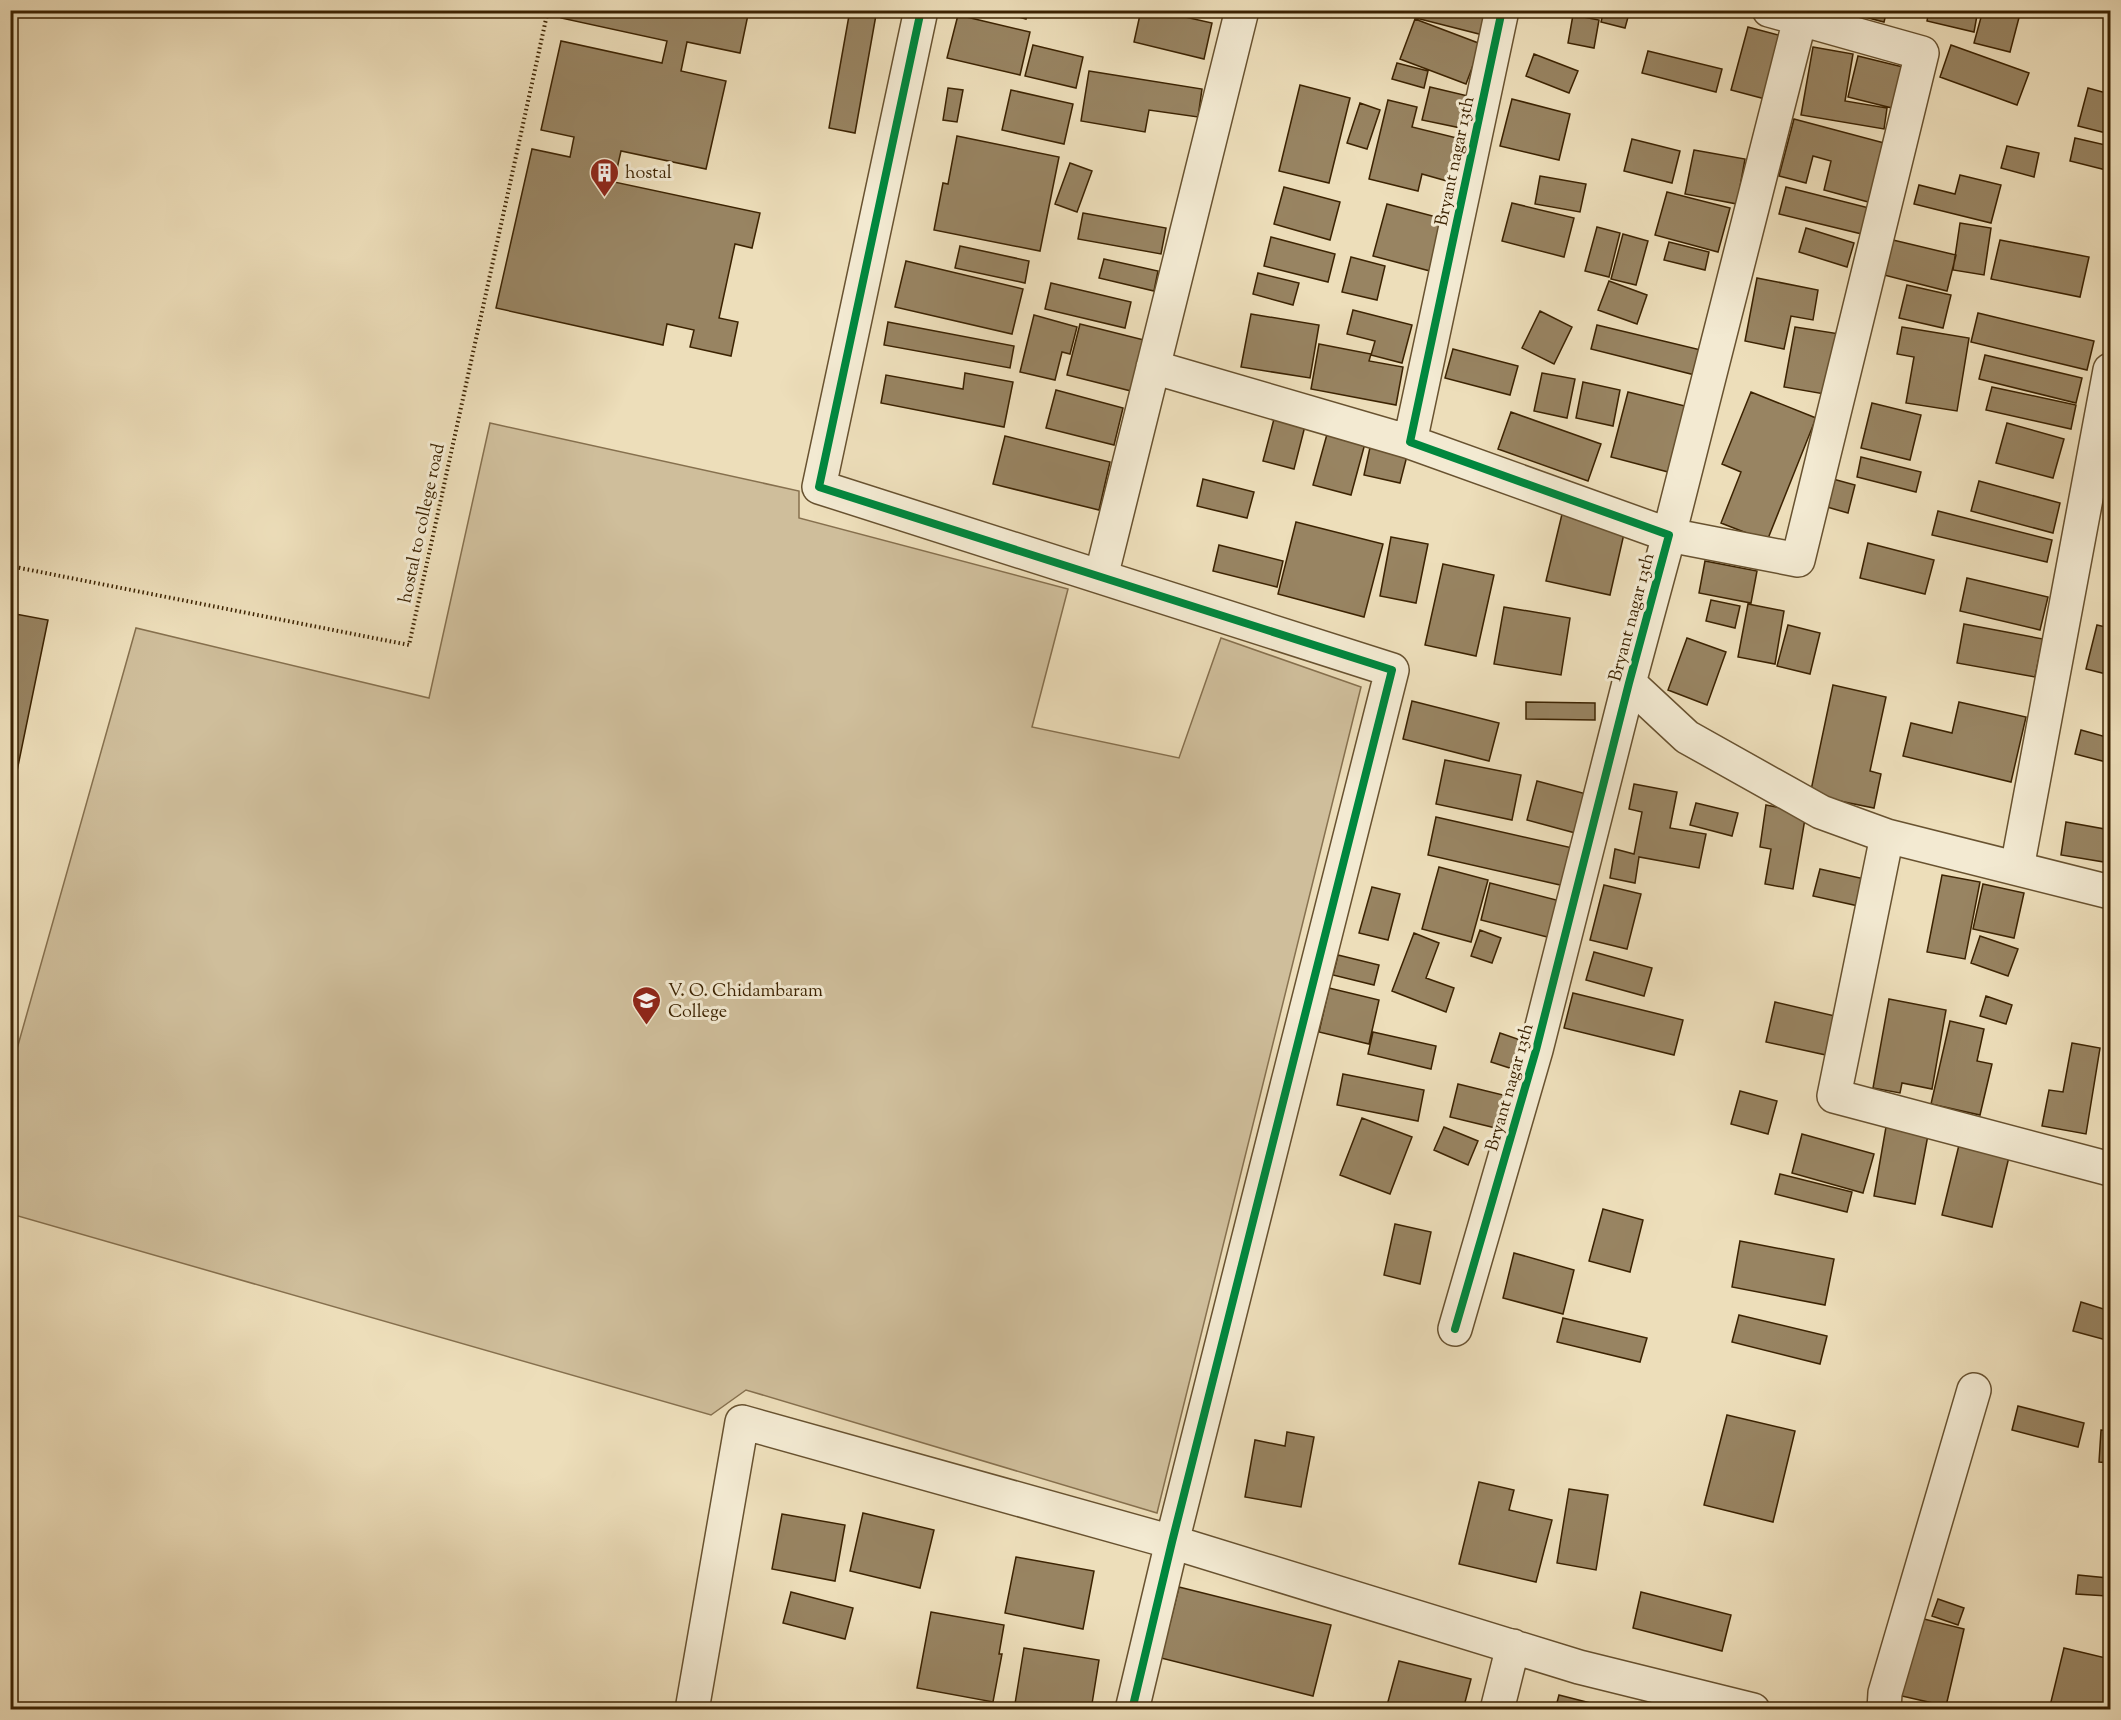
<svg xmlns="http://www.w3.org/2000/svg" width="2121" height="1720" font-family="'Sorts Mill Goudy',serif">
<rect width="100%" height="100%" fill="#eddeba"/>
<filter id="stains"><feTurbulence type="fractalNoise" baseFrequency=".00333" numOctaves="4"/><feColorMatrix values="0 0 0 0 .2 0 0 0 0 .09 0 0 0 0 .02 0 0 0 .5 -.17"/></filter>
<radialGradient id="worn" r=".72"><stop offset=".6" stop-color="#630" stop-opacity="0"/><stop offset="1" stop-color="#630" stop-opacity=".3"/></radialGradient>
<!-- green -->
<path fill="#cfbe9b" stroke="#86704e" stroke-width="1.5" d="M490,423L799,491V518L1068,589L1032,727L1179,758L1221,638L1361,687L1157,1513L746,1390L711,1415L11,1214V1070L136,628L429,698Z"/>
<!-- building -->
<path fill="#988462" stroke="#3c2302" stroke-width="1.5" d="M562,10H749L740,53L687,42L681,71L726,81L706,169L621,151L614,182L760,213L752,248L735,244L719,318L738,322L731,356L690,347L694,330L667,324L663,345L496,308L532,149L570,157L574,137L541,130L561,41L662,63L667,41L561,18Z
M850,10L876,15L855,133L829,128Z
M994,10H1029L1026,19Z
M1141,10H1154L1212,23L1204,59L1134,42Z
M1414,10H1489L1483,35L1412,17Z
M1604,10H1630L1625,28L1601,22Z
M1838,10H1887L1884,22Z
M1929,10H1978L1974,32L1927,21Z
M1983,10H2021L2010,52L1974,43Z
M958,15L1030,32L1020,75L947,58Z
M1573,15L1599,20L1594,48L1568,43Z
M1415,19L1481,44L1466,84L1400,59Z
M1748,27L1786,37L1769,100L1731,90Z
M1033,45L1083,57L1076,88L1025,76Z
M1951,45L2029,73L2017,105L1940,77Z
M1813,47L1853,54L1845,101L1887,108L1884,129L1801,115Z
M1648,51L1722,69L1716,92L1642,73Z
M1534,54L1578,71L1569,93L1526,76Z
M1858,56L1907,68L1896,109L1848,97Z
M1397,63L1428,71L1424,88L1392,79Z
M1089,71L1202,89L1198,117L1149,110L1145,132L1081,121Z
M1300,85L1350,98L1329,183L1279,171Z
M1430,87L1468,96L1461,128L1422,120Z
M948,88L963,90L957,122L943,120Z
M2088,88L2110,94V134L2078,126Z
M1011,90L1073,104L1064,144L1002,130Z
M1512,99L1570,114L1559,160L1500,146Z
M1388,100L1417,107L1412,127L1465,140L1454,183L1422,174L1418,191L1369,179Z
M1360,103L1380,110L1367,149L1347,143Z
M1794,119L1888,144L1872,203L1824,190L1831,161L1813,156L1806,183L1779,176Z
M957,136L1059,157L1040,251L934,230L943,183L948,184Z
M2075,138L2110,146V171L2070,161Z
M1632,139L1680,151L1672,183L1624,171Z
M2007,146L2039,153L2034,177L2001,168Z
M1694,150L1745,159L1737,204L1685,194Z
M1070,163L1092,171L1077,212L1055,204Z
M1960,175L2001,185L1991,223L1914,204L1919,185L1955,194Z
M1540,176L1586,184L1580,212L1535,204Z
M1284,187L1340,202L1330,240L1274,224Z
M1786,187L1873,209L1866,235L1779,214Z
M1667,192L1730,208L1718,252L1655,235Z
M1512,203L1574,218L1564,257L1502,241Z
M1387,204L1444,219L1430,271L1373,256Z
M1083,213L1166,228L1161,254L1078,239Z
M1960,223L1991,228L1984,275L1953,270Z
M1597,227L1620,233L1609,277L1585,271Z
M1806,228L1854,243L1847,267L1799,252Z
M1623,234L1648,241L1636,285L1611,279Z
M1271,237L1335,254L1328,282L1264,266Z
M1893,240L1956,255L1947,291L1884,275Z
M2000,240L2089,257L2080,297L1991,279Z
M1669,242L1709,252L1705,270L1664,260Z
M960,246L1029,261L1025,283L955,268Z
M1351,257L1385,266L1377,300L1342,292Z
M1104,259L1158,271L1154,291L1099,278Z
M906,261L1023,289L1012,334L895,307Z
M1258,273L1299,283L1293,305L1253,294Z
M1757,278L1818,290L1813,320L1791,316L1784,349L1745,341Z
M1609,281L1647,295L1637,324L1598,310Z
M1051,283L1131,302L1125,328L1045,309Z
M1907,285L1951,295L1943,328L1899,318Z
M1353,310L1412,325L1402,363L1371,355L1375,341L1347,334Z
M1540,311L1572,327L1554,364L1522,348Z
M1978,313L2094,341L2087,370L1971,342Z
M1251,314L1319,325L1310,378L1241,367Z
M1034,315L1077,327L1070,354L1062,352L1055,380L1020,372Z
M888,322L1014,346L1010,368L884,345Z
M1080,324L1148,341L1135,392L1067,375Z
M1597,325L1705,351L1699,376L1591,349Z
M1795,327L1840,334L1830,395L1784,387Z
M1902,327L1969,338L1957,411L1906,403L1914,357L1897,354Z
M1319,344L1371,354L1369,361L1403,367L1396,405L1311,389Z
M1453,349L1518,366L1510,395L1445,378Z
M1985,355L2082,378L2076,403L1979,379Z
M965,373L1013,382L1004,427L881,403L886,375L963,389Z
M1542,373L1575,379L1567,418L1534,411Z
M1583,382L1620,390L1613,426L1576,418Z
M1992,387L2076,405L2071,429L1986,410Z
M1056,390L1123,408L1114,445L1046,428Z
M1628,392L1689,407L1672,473L1611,457Z
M1751,392L1816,418L1767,541L1721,523L1741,472L1722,464Z
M1872,403L1921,415L1910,460L1861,448Z
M1511,412L1601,444L1588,481L1498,449Z
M1274,419L1305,426L1294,469L1263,461Z
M2007,423L2064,439L2053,478L1996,463Z
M1329,427L1367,436L1351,495L1313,485Z
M1005,436L1110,462L1099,510L993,484Z
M1371,443L1408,452L1400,483L1364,475Z
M1861,457L1921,472L1916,492L1857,477Z
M1203,479L1254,492L1247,518L1197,506Z
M1833,479L1855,485L1848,513L1827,507Z
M1979,481L2060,503L2053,533L1971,511Z
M1563,510L1626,525L1610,595L1546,581Z
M1938,511L2052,540L2047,562L1932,535Z
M1296,522L1383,544L1364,617L1278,594Z
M1391,537L1428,544L1416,603L1380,596Z
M1868,543L1934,560L1925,594L1860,578Z
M1219,545L1283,561L1277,587L1213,571Z
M1705,561L1757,571L1751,603L1699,593Z
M1443,564L1494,575L1476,656L1425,645Z
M1967,578L2048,597L2040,630L1960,611Z
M1711,600L1740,606L1735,628L1706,621Z
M1748,604L1784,611L1775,664L1738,657Z
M1504,607L1570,618L1561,675L1494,664Z
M10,613L48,620L10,805Z
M1964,624L2043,639L2035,677L1957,663Z
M1788,625L1820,633L1810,674L1777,666Z
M2097,625L2110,628V675L2086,669Z
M1687,638L1726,652L1707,705L1668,690Z
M1833,685L1886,697L1870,771L1881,774L1874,808L1810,795Z
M1412,701L1499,723L1489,761L1403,739Z
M1526,702L1595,703V720L1526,719Z
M1959,702L2026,717L2011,782L1903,756L1911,723L1952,733Z
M2081,730L2110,738V763L2075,754Z
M1445,760L1521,775L1512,820L1436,804Z
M1537,781L1590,795L1579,834L1527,820Z
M1634,784L1677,792L1670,828L1706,834L1699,868L1639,857L1635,883L1610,878L1615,849L1634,854L1642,812L1629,809Z
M1696,803L1738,813L1732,836L1690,825Z
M1766,805L1806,813L1793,889L1765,884L1771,849L1760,847Z
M1436,817L1577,849L1569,887L1428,855Z
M2066,822L2110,830V863L2061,855Z
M1439,867L1488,880L1471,942L1422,929Z
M1820,869L1869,880L1863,907L1813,896Z
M1942,875L1980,882L1965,959L1927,952Z
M1490,883L1564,902L1555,939L1481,920Z
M1983,884L2024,893L2014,938L1973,929Z
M1604,885L1641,894L1627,949L1590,940Z
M1372,887L1400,894L1388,940L1359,933Z
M1480,930L1501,938L1492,963L1471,956Z
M1414,933L1439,943L1426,978L1454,988L1446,1012L1392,991Z
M1980,936L2018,949L2008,976L1971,963Z
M1594,952L1652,968L1644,996L1586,980Z
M1338,955L1379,965L1374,985L1333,975Z
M1329,988L1379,1000L1369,1044L1319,1032Z
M1573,993L1683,1020L1674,1055L1564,1028Z
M1986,996L2012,1005L2006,1024L1980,1016Z
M1889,999L1946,1010L1932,1089L1902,1083L1900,1093L1873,1088Z
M1775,1002L1835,1016L1826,1055L1766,1042Z
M1950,1021L1984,1029L1977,1061L1992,1064L1980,1115L1931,1104Z
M1373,1032L1436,1046L1431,1069L1368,1054Z
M1500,1033L1529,1043L1519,1071L1491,1062Z
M2072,1043L2100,1048L2086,1134L2042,1126L2049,1090L2063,1092Z
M1343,1074L1424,1090L1418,1121L1337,1105Z
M1458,1084L1507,1096L1500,1129L1450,1117Z
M1740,1091L1777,1101L1768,1134L1731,1124Z
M1362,1118L1412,1137L1390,1194L1340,1175Z
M1444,1127L1478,1141L1468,1165L1434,1150Z
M1886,1127L1928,1135L1915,1204L1874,1196Z
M1802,1134L1874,1154L1863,1193L1792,1173Z
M1959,1145L2009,1157L1992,1227L1942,1215Z
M1780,1174L1852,1192L1847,1212L1775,1194Z
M1603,1209L1643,1220L1630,1272L1589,1261Z
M1395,1224L1431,1232L1420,1284L1384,1275Z
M1740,1241L1834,1259L1825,1305L1732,1287Z
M1514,1253L1574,1270L1563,1314L1503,1298Z
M2081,1302L2110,1311V1341L2073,1331Z
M1739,1315L1827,1336L1820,1364L1732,1342Z
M1563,1318L1647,1338L1640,1362L1557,1342Z
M2018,1406L2084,1423L2078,1447L2012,1430Z
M1727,1415L1795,1431L1773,1522L1704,1505Z
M2101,1430L2110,1431V1463L2099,1462Z
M1287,1432L1314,1437L1301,1507L1245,1497L1255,1440L1285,1446Z
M1479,1482L1514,1490L1509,1510L1552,1520L1536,1582L1459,1564Z
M1569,1489L1608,1495L1596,1570L1557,1563Z
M863,1513L934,1530L920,1588L850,1571Z
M782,1514L845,1525L835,1581L772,1569Z
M1016,1557L1094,1571L1083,1629L1005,1613Z
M2078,1575L2108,1578L2107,1596L2076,1594Z
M1179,1587L1331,1625L1313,1696L1161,1658Z
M791,1592L853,1608L845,1639L783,1623Z
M1641,1592L1731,1615L1722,1651L1633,1628Z
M1938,1599L1964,1608L1958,1625L1932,1616Z
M931,1612L1004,1625L999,1654H1002L993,1702L917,1688Z
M1912,1616L1964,1629L1946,1706L1893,1694Z
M1024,1648L1099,1660L1091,1710L1061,1706L1060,1710H1014Z
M2064,1648L2110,1659V1710H2049Z
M1399,1661L1471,1679L1463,1710L1386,1709Z
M1559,1695L1618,1710H1555Z"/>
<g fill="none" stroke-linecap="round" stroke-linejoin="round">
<defs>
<path id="minor" d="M921,10L819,487L1392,670L1172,1542L1132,1710
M1769,10L1922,53L1798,560L1669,535L1800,19L1802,10
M1153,367L1410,442
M1101,577L1242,10
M1629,683L1687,737L1821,812L1887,836L2110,892
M1887,836L1834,1096L2110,1169
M2017,868L2110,370
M1455,1329L1536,1050L1629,683L1669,535L1410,442L1502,10
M692,1710L742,1422L1172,1542L1579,1667L1753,1710
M1497,1710L1513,1646
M1884,1710L1885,1693L1974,1390"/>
</defs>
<!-- minor casing -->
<use href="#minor" stroke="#685230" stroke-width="36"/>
<!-- path -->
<path stroke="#3c2302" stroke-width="4" stroke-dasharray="1.5 3" stroke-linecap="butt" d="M10,566L409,645L548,10"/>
<!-- minor -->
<use href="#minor" stroke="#f3ead2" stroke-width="33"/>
<defs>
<path id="cycleway" d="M921,10L819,487L1392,670L1172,1542L1132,1710
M1455,1329L1536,1050L1629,683L1669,535L1410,442L1502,10"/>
</defs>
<!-- cycleway casing -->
<use href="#cycleway" stroke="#f3ead2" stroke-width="11"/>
<!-- cycleway -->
<use href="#cycleway" stroke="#00873e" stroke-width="8"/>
</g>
<!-- icons -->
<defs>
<symbol id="building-pin" viewBox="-11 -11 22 30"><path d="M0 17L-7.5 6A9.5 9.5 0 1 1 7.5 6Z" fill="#8f2418" stroke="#f3ead2"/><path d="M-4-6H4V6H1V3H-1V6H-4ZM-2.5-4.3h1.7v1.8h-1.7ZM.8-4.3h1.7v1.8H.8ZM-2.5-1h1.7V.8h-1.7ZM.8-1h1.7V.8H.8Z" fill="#fff"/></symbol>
<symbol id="university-pin" viewBox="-11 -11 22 30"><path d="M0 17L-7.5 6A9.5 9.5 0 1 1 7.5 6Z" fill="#8f2418" stroke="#f3ead2"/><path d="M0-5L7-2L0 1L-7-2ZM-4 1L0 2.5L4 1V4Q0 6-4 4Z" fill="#fff"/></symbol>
</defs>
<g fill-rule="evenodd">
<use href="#building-pin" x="588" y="156" width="33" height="45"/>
<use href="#university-pin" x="630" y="984" width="33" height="45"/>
</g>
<g text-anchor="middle" stroke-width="6" stroke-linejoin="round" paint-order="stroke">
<!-- street labels -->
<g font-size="18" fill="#3c2302" stroke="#f3ead2">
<text transform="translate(1454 161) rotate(-78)" y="6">Bryant nagar 13th</text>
<text transform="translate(421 523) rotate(-78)" y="6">hostal to college road</text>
<text transform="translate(1631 617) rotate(-75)" y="6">Bryant nagar 13th</text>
<text transform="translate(1509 1087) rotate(-74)" y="6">Bryant nagar 13th</text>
</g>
<!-- poi labels -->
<g font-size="18" fill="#3c2302" stroke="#f3ead2" text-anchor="start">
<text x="625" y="178">hostal</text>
<text x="668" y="996">V. O. Chidambaram<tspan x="668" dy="21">College</tspan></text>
</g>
</g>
<!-- margin -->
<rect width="2121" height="1720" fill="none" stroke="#eddeba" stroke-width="36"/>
<rect x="12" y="12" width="2097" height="1696" fill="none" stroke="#3c2302" stroke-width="3"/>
<rect x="18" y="18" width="2085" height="1684" fill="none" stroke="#3c2302" stroke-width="1.5"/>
<rect width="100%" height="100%" filter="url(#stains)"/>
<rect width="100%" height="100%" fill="url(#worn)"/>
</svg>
